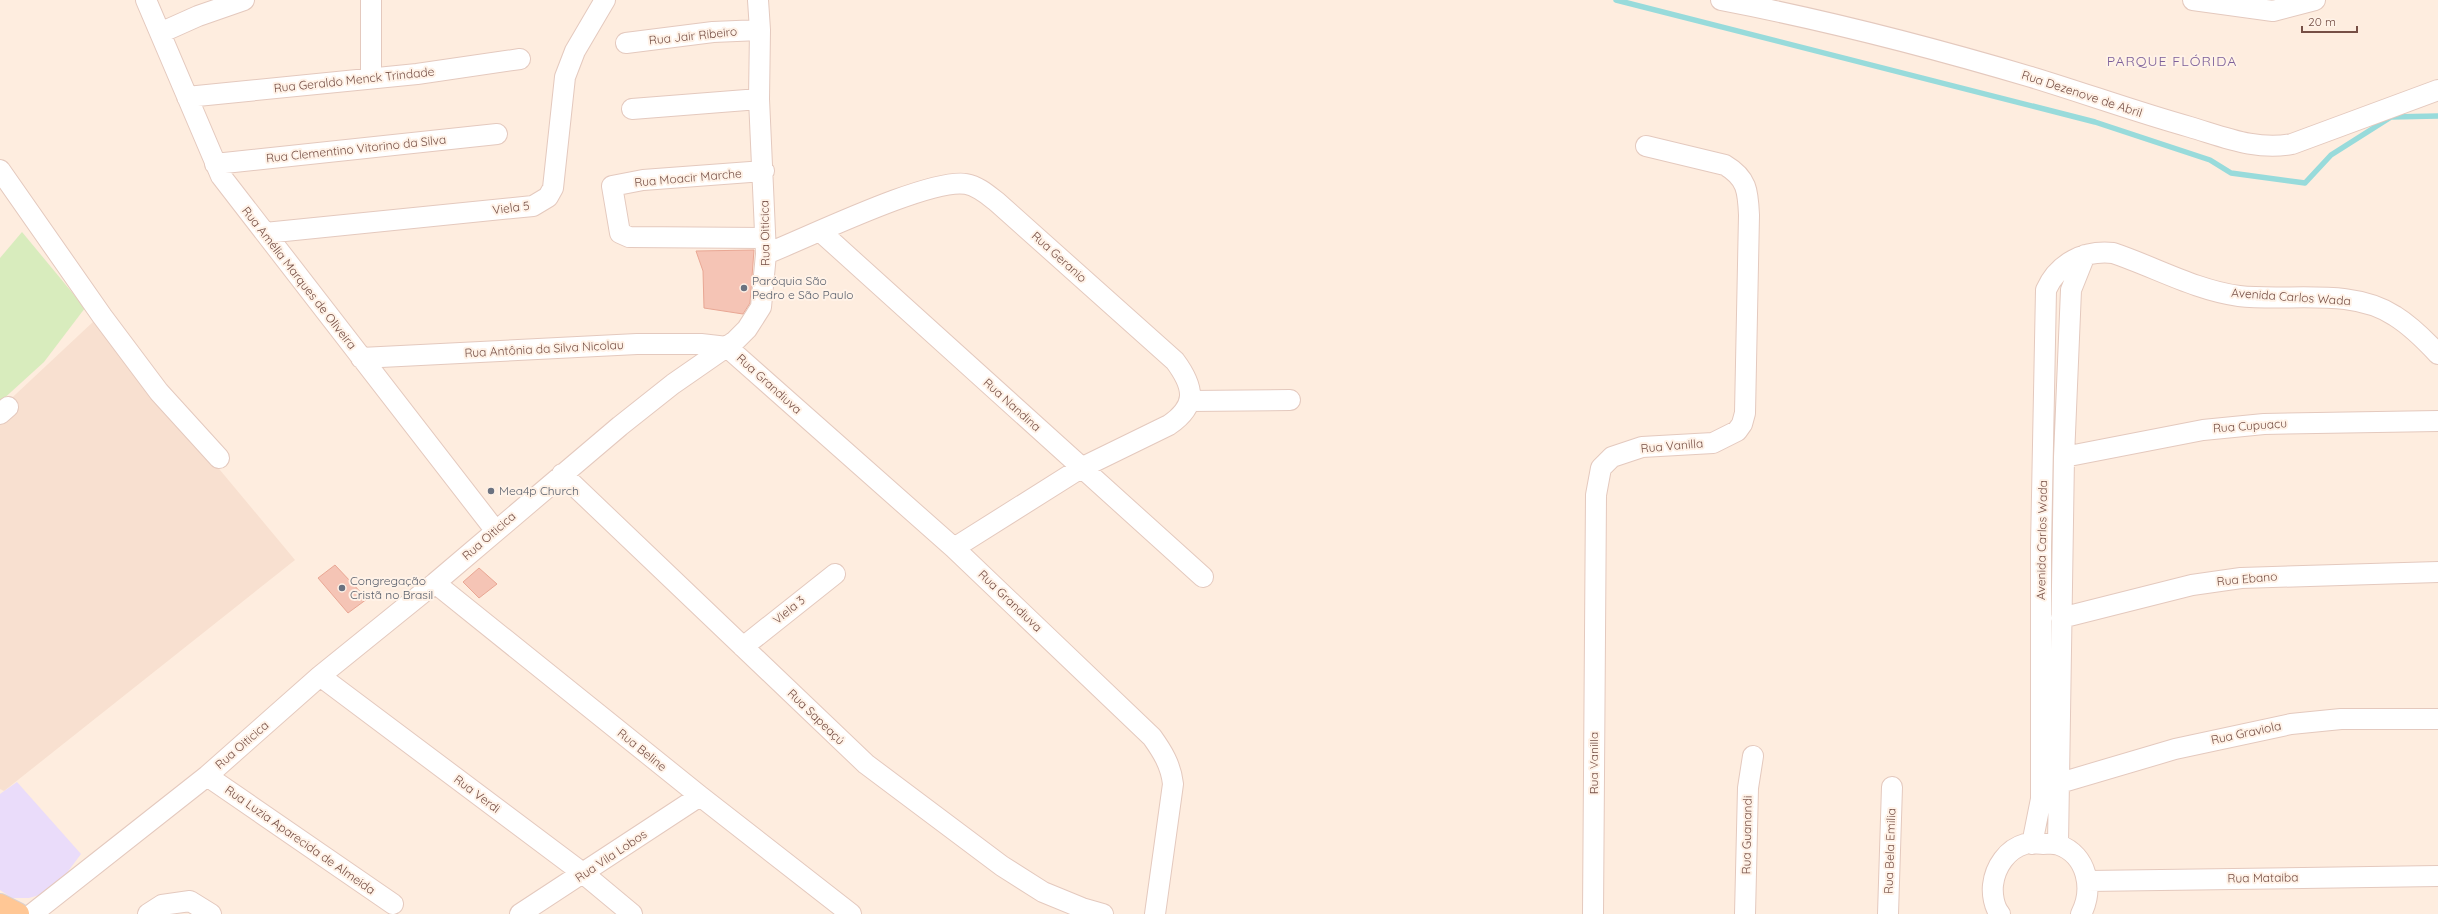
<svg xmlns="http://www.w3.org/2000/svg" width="2438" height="914" font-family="Quicksand,sans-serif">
<rect width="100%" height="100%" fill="#feeddf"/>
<!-- residential -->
<path fill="#f8e0d0" d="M95,320L295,560L4,791L0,789V409Z"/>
<!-- education -->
<path fill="#eadcfa" d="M17,782L81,854L60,882L43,894L29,898H12L0,890V794Z"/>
<!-- green -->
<path fill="#d8ecbd" d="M22,232L85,308L44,362L0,402V258Z"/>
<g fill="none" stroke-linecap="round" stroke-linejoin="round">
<!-- stream -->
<path stroke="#98dbdb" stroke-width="5.5" d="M1616,0L2095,122L2210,160L2231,173L2305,183L2331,155L2391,117L2438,116"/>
</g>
<!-- building -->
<path fill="#f5c4b5" stroke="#e9a794" d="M754,250L750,303L743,314L704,308L703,271L696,251Z
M335,565L367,599L348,613L318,578Z
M479,568L497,584L479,598L463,582Z"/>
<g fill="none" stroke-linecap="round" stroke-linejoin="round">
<defs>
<path id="minor" d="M146,0L221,176L495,530
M371,0V78
M1721,0C1825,20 1930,47 2031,77C2084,93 2136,112 2190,127C2224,137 2257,151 2292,144L2438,90
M2193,0L2273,11L2315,0
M160,33L198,16L244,0
M626,43L713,32L760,30
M187,97L417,74L520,59
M632,109L759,99
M215,164L497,134
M0,170L102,316L159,392L219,458
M764,171L643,180L612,186L620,233L629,237L765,238
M821,232L1203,577
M265,233L533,206L548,197L553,188L565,77L575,51L605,0
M766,254C807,238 929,178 966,184C978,186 988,195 997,202L1175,361C1195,388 1197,406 1169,425L1081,468L954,548
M361,358L637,344H701L727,347L954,548L1152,737C1162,751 1171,765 1173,784L1155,914
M1190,401L1290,400
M0,414L8,407
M2064,457L2203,430L2264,424L2438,421
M562,474L866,764L1002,866L1043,892L1082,908L1103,914
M435,583L700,796L851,914
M2061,618L2192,585L2241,578L2438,572
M743,647L835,574
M320,676L584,874L632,914
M207,776L393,904
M2060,783L2175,749L2291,724L2341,719H2438
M2032,844L2041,799V547L2046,290C2058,263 2084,250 2113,253C2155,267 2195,290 2239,296C2289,302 2351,287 2395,316C2411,326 2425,340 2438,354
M2058,844L2064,457L2071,290L2085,255
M2088,881L2438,876
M32,914L207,776L320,676L435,583L620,426L673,384L735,341L747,329L761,307L766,254L759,99L760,30L758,0
M148,914L162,905L190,901L211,914
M520,914L700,796
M1593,914L1596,495L1601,468L1612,457L1642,447L1713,443L1737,431L1742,424L1745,413L1749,215C1748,191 1747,178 1725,165L1646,146
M1745,914L1748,788L1753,756
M1888,914L1892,787
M2000,914C1994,907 1992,894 1993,885C1995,867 2007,849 2025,844C2030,842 2038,844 2043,844C2048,844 2054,843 2059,845C2087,855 2094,889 2081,914"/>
<path id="major" d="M0,905L18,914"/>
</defs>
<!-- minor casing -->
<use href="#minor" stroke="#e4c9be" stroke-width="22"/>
<!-- major casing -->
<use href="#major" stroke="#dbd1cf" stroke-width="24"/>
<!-- minor -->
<use href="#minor" stroke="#fff" stroke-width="20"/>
<!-- major -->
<use href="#major" stroke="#ffc795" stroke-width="22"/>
</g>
<!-- markers -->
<g fill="#6b7280" stroke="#fff2e7" stroke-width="1.5">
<circle cx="744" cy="288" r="4"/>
<circle cx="491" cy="491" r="4"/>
<circle cx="342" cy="588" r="4"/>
</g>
<g text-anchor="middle" stroke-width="4" stroke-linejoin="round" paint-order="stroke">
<!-- street labels -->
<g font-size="12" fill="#764f45" stroke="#fff2e7">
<text transform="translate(693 36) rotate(-6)" y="4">Rua Jair Ribeiro</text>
<text transform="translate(354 80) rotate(-6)" y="4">Rua Geraldo Menck Trindade</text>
<text transform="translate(2082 94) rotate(18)" y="4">Rua Dezenove de Abril</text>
<text transform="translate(356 149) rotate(-6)" y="4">Rua Clementino Vitorino da Silva</text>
<text transform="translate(688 178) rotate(-5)" y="4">Rua Moacir Marche</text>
<text transform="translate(511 208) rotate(-7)" y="4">Viela 5</text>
<text transform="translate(765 233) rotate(-91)" y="4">Rua Oiticica</text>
<text transform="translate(1059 257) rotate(42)" y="4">Rua Geranio</text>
<text transform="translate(299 278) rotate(52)" y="4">Rua Amélia Marques de Oliveira</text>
<text transform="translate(2291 297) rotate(4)" y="4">Avenida Carlos Wada</text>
<text transform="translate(544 349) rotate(-3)" y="4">Rua Antônia da Silva Nicolau</text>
<text transform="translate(769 384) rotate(42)" y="4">Rua Grandiuva</text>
<text transform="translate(1012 405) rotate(42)" y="4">Rua Nandina</text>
<text transform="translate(2250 426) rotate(-4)" y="4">Rua Cupuacu</text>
<text transform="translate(1672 446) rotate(-5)" y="4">Rua Vanilla</text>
<text transform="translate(489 536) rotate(-41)" y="4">Rua Oiticica</text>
<text transform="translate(2042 540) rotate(-89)" y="4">Avenida Carlos Wada</text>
<text transform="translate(2247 579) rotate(-5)" y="4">Rua Ebano</text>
<text transform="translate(1010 601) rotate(44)" y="4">Rua Grandiuva</text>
<text transform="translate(789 610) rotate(-39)" y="4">Viela 3</text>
<text transform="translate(816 717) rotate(44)" y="4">Rua Sapeaçú</text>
<text transform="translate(2246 733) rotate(-12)" y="4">Rua Graviola</text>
<text transform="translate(242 745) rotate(-41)" y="4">Rua Oiticica</text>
<text transform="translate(642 750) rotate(39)" y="4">Rua Beline</text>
<text transform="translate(1594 763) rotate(-90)" y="4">Rua Vanilla</text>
<text transform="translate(477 794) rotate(37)" y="4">Rua Verdi</text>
<text transform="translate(1747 835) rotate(-89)" y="4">Rua Guanandi</text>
<text transform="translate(300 840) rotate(35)" y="4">Rua Luzia Aparecida de Almeida</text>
<text transform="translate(1890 851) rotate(-88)" y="4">Rua Bela Emilia</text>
<text transform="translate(611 856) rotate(-34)" y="4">Rua Vila Lobos</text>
<text transform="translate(2263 878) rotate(-1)" y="4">Rua Mataiba</text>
</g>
<!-- worship labels -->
<g font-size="12" fill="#5b616d" stroke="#fff2e7" text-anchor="start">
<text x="752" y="285">Paróquia São<tspan x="752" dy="14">Pedro e São Paulo</tspan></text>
<text x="499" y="495">Mea4p Church</text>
<text x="350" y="585">Congregação<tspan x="350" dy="14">Cristã no Brasil</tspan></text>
</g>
<!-- quarter labels -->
<g font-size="14" letter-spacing="1" fill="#7d609a" stroke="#fff2e7">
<text x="2172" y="66">PARQUE FLÓRIDA</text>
</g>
</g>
<!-- scale -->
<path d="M2302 26v6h55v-6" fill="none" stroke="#764f45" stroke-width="2"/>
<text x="2308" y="26" font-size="12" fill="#764f45" stroke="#fff2e7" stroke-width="3" paint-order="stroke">20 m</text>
</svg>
